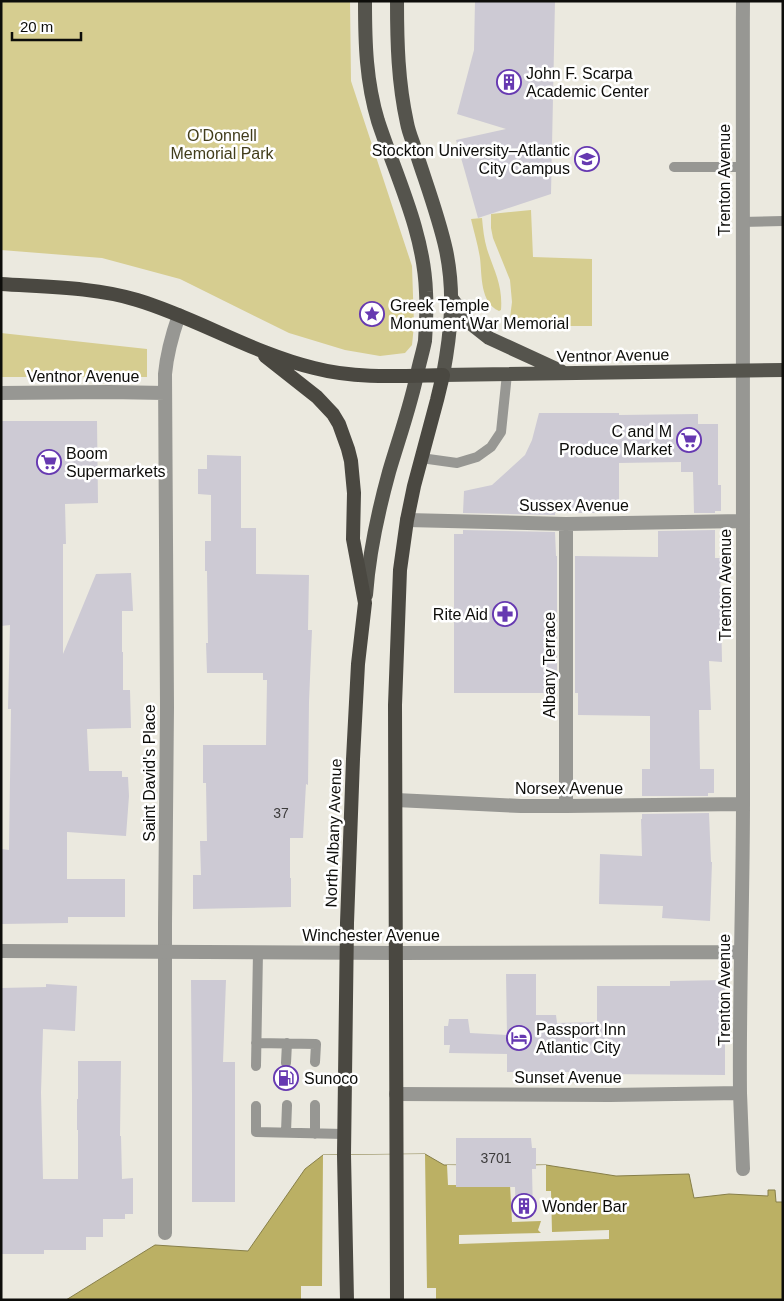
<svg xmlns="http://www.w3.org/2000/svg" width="784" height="1301" font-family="Arial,sans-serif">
<rect width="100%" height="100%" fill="#ebe9df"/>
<!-- green -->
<path fill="#d6cd90" d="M1,1H350L351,81L412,266L414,325L412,345L405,353L380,356L345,350L289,333L180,279L102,258L1,250Z
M531,210L533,257L592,259V326H527L510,318L512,302L510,280L493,238L491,228V214Z
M482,218C483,229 484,239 487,249C494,271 503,285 501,310L499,311C480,303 482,275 480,258C478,245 474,232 471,219Z
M1,333L147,349V377H1Z"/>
<!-- water -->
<path fill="#bbb064" stroke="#877f49" d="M425,1154L444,1165H546L616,1176L689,1174L694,1198L729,1194L768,1196V1190H775L776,1202H783V1300H66L155,1245L248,1251L305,1169L323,1155Z"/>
<!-- pier -->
<path fill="#ebe9df" d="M425,1154L427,1288H436V1300H301V1286H322L323,1155Z
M447,1165L505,1166L546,1165V1191H551L552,1232L609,1230V1239L459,1244V1235L541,1233L538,1230L541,1221L512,1222L510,1185H448Z"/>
<!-- building -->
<path fill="#cdcad4" d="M475,1H555L551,194L478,218L456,140L506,129L457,114L474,50Z
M539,413H619V415L698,414V424H718V485H721V511H715V513H694L693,472H681V462L619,463V513H555V515L463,513L464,491L492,485L525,455L532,440Z
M1,421H97L98,503L65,504L66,544H63V654L96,574L131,573L133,611H122V652H123V690H130L131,728L87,729L89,771H122V777H128L129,796L126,836L67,832V879H125V917H68V923L1,924V849L9,850L11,709H8L10,625L1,626Z
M207,455L241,456V528H256V574L309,575L308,630H312L309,702L308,785L306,784L303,838H290V878H291V907L193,909V875H201L200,841H207L206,783H203V745H266L267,680H263V673H207L206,643H208L207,571H205V541H211V495L198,494V469H207Z
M463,530L555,532L556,556H557V693H454V534H463Z
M715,530V558H720L722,662L709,661L711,710H699L700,769H714V793H708V796H642V769H650V716L578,715V693H575V556L658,557V531Z
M709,813L711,862H712L710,921L662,918L663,906L599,904L600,854L642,856L641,819H642V814Z
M506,974H536V1015H556L557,1023L597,1022V986H670V981L725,980V1075L598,1074V1072H507V1054L449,1053L450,1045H444V1026H448L449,1019H468L470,1033L507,1035Z
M191,980H226L223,1062H235V1202H192V1093Z
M46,984L77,986L75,1031L43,1029L41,1092L43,1179H78V1130H77V1099H78V1061H121L120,1136H121L122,1179L133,1178V1214H125V1219H103V1237H86V1250H44V1254H1V988L46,987Z
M456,1138H531L532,1148H536V1169H532L533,1216L516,1217L515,1187H456Z"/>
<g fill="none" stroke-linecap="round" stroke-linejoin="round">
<!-- service -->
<path stroke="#979793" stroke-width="10" d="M674,167H742
M741,222L783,221
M421,458L457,463L477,457L491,447L501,432L507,374
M256,1043L316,1044L315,1062
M286,1063L287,1043
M256,1066L258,952
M315,1105V1134
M256,1106V1132L344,1134
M286,1132L287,1105"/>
<!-- minor -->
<path stroke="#979793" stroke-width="14" d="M743,1C741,267 743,533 743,800C743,897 739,995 740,1093C741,1119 742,1144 743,1169
M1,393L109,392L165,393
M407,520L566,524L742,521
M566,524V806
M396,800L521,806H566L743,804
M396,953L741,952
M396,1094L610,1095L740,1093
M165,1233V924L167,707L165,374C167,353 172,335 179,315"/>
<!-- tertiary -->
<path stroke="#979793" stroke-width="14" d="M1,951L396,953"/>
<!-- primary -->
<path stroke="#55544d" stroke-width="14" d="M365,1C365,43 366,81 378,121C396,176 424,232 426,292C427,308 426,325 425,341C423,351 420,361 418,370C411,405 399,438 389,472C378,512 369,553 366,595
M397,1C397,42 398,82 407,123C409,134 414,144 417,155C427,186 439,218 446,250C455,293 451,332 443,375L783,370
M452,299L470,323L489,338L561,371"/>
<!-- trunk -->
<path stroke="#4a4841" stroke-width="14" d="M1,284C45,287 95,287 137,300C197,318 252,353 314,368C356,379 400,376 443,375L437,400L414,486L407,520L400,570L395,705L397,1300
M265,356L317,397L333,414L339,424L348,449L351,461L354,493L353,539L365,603L358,664L353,759L347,923L344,1155L347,1300"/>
</g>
<!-- icons -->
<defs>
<symbol id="building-ring" viewBox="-11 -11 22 22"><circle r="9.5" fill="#fff" stroke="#6639b1" stroke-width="1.5"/><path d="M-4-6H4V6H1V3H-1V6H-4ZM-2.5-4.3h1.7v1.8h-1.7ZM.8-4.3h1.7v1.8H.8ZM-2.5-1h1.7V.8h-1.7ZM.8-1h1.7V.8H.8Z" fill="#6639b1"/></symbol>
<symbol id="university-ring" viewBox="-11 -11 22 22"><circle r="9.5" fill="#fff" stroke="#6639b1" stroke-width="1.5"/><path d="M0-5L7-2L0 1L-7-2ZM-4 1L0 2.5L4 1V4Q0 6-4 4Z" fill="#6639b1"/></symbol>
<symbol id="sight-ring" viewBox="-11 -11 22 22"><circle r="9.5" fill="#fff" stroke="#6639b1" stroke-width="1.5"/><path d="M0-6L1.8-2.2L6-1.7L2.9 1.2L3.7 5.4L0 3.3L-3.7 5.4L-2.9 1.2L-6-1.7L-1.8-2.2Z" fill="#6639b1"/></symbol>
<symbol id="supermarket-ring" viewBox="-11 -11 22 22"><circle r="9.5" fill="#fff" stroke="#6639b1" stroke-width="1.5"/><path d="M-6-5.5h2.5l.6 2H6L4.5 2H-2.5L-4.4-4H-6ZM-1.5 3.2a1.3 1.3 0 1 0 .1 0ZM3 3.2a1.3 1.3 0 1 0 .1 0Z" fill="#6639b1"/></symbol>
<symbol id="pharmacy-ring" viewBox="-11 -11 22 22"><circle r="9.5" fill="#fff" stroke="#6639b1" stroke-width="1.5"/><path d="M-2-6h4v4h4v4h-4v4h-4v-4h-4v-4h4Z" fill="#6639b1"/></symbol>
<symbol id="hotel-ring" viewBox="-11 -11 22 22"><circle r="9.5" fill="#fff" stroke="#6639b1" stroke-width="1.5"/><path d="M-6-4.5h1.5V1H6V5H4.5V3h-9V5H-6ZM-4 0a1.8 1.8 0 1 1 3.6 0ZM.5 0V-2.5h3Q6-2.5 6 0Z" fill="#6639b1"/></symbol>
<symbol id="fuel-ring" viewBox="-11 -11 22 22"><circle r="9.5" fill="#fff" stroke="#6639b1" stroke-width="1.5"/><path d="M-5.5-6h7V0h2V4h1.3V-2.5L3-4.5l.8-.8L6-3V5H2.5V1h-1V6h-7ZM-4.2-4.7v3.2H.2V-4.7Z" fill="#6639b1"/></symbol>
</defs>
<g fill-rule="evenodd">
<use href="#building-ring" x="495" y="68" width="28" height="28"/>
<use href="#university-ring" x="573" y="145" width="28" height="28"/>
<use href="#sight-ring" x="358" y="300" width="28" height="28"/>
<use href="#supermarket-ring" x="675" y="426" width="28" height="28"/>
<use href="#supermarket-ring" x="35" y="448" width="28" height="28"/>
<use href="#pharmacy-ring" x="491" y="600" width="28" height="28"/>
<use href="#hotel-ring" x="505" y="1024" width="28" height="28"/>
<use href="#fuel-ring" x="272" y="1064" width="28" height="28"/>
<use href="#building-ring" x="510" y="1192" width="28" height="28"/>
</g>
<g text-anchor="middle" stroke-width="5" stroke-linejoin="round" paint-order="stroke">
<!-- number labels -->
<g font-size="14" fill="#3d3c3c">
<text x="281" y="818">37</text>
<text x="496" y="1163">3701</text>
</g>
<!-- poi labels -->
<g font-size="16" fill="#0d0d0a" stroke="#fff" text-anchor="start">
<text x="526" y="79">John F. Scarpa<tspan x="526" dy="18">Academic Center</tspan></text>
<text x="570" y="156" text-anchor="end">Stockton University–Atlantic<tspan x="570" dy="18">City Campus</tspan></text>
<text x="390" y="311">Greek Temple<tspan x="390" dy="18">Monument War Memorial</tspan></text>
<text x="672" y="437" text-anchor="end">C and M<tspan x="672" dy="18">Produce Market</tspan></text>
<text x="66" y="459">Boom<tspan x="66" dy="18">Supermarkets</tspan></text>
<text x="488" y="620" text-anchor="end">Rite Aid</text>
<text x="536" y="1035">Passport Inn<tspan x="536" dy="18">Atlantic City</tspan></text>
<text x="304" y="1084">Sunoco</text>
<text x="542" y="1212">Wonder Bar</text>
</g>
<!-- park labels -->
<g font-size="16" fill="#423d1b" stroke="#fff">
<text x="222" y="141">O'Donnell<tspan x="222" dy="18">Memorial Park</tspan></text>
</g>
<!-- street labels -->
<g font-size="16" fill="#0d0d0a" stroke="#fff">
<text transform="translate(724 180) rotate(-90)" y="6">Trenton Avenue</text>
<text transform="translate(613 355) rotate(-1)" y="6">Ventnor Avenue</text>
<text x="83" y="382">Ventnor Avenue</text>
<text x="574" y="511">Sussex Avenue</text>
<text transform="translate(725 585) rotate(-90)" y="6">Trenton Avenue</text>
<text transform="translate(549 665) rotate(-90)" y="6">Albany Terrace</text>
<text transform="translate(149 773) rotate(-90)" y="6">Saint David's Place</text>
<text x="569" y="794">Norsex Avenue</text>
<text transform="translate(333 833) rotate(-88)" y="6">North Albany Avenue</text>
<text x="371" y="941">Winchester Avenue</text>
<text transform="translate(724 990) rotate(-90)" y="6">Trenton Avenue</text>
<text x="568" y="1083">Sunset Avenue</text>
</g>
</g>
<!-- border -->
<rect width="784" height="1301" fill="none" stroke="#0d0d0a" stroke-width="5"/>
<!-- scale -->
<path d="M12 32v8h69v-8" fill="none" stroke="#0d0d0a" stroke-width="2.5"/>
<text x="20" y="32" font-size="15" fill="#0d0d0a" stroke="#ffffff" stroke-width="4" paint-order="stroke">20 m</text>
</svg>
